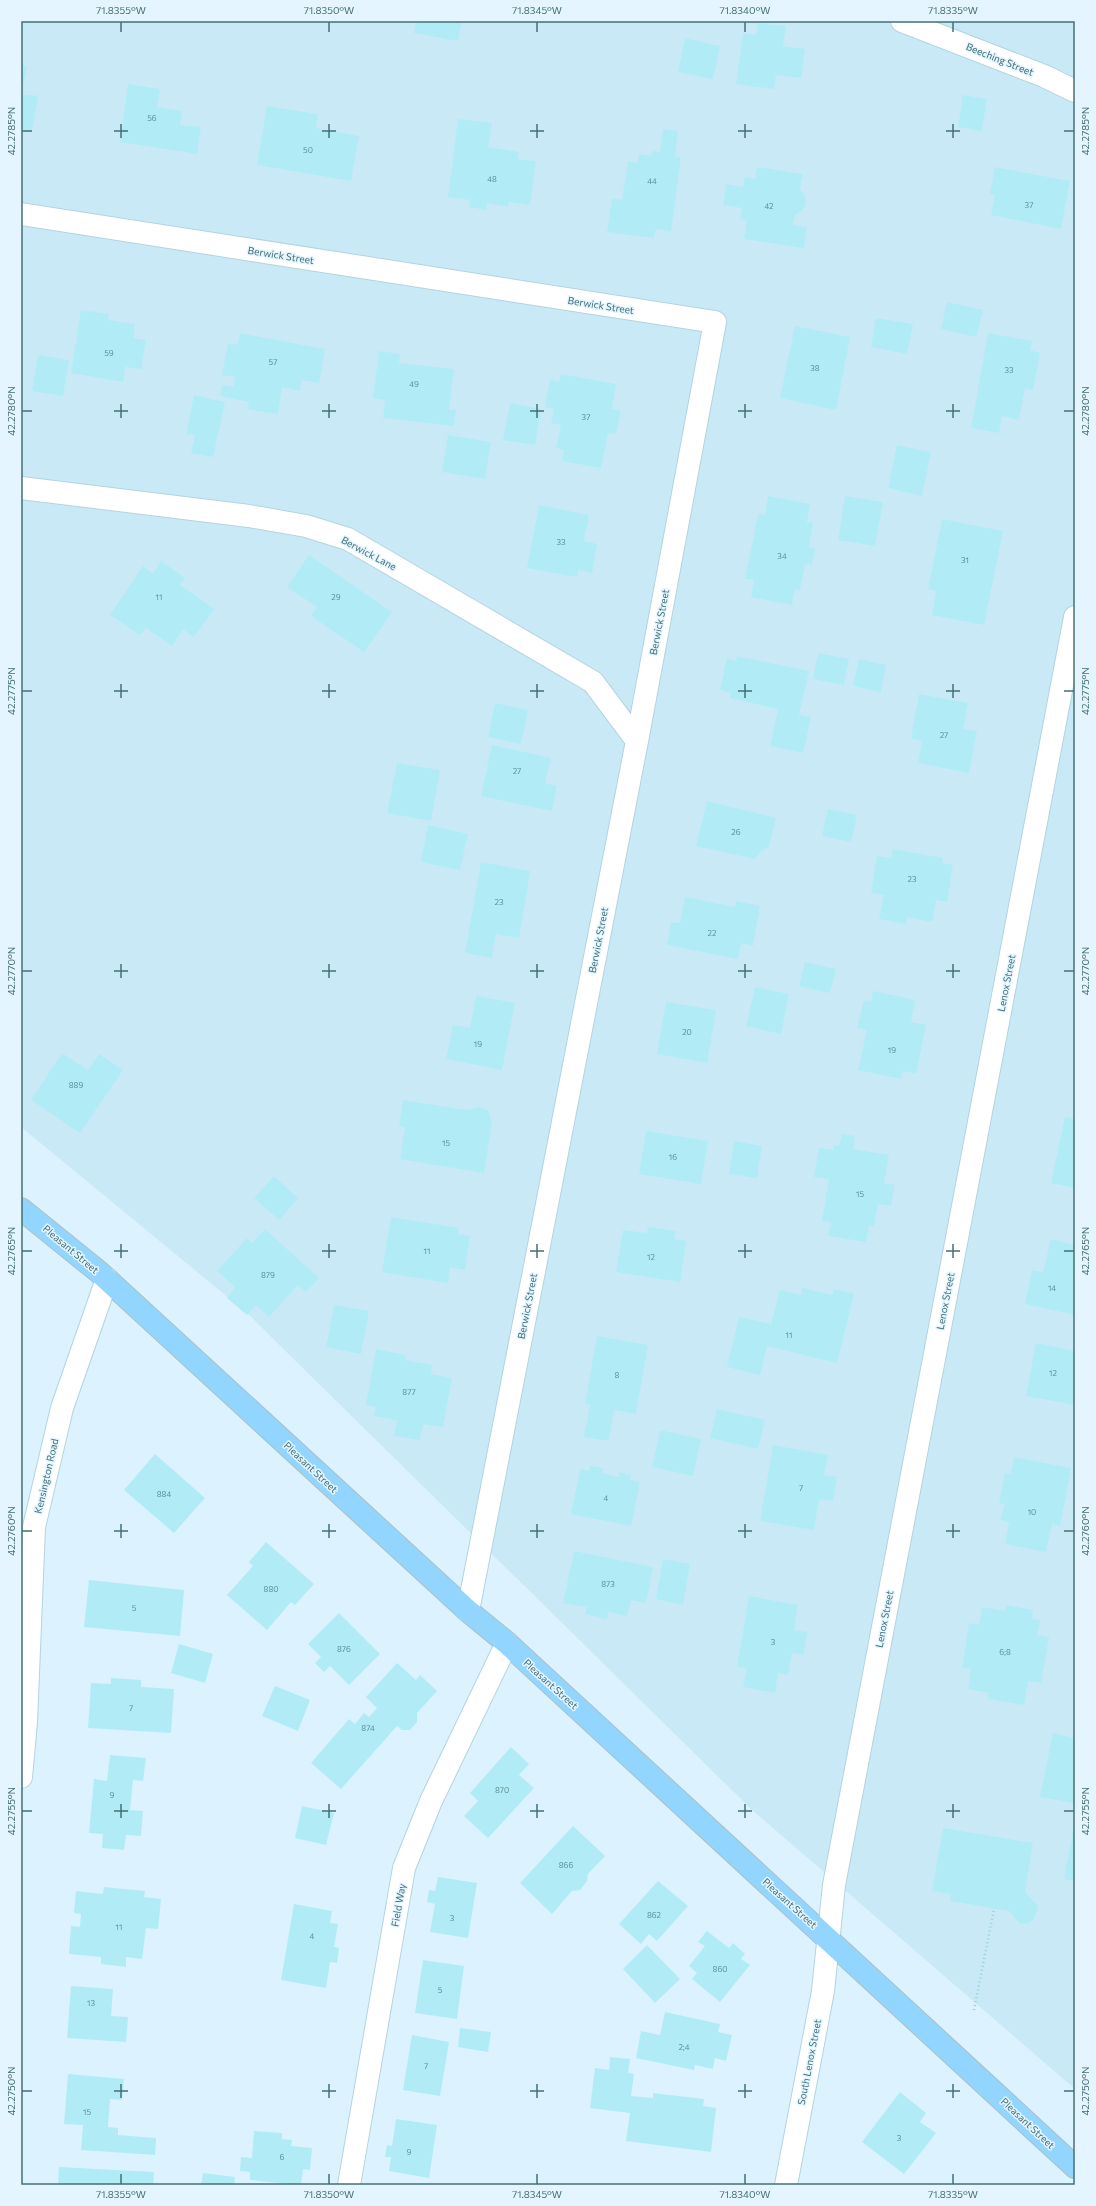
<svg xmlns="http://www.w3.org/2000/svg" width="1096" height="2206" font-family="Commissioner,sans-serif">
<rect width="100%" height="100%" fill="#dcf2fe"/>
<!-- residential -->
<path fill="#c9e9f7" d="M21,21H1075V2089L751,1809L247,1313L21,1127Z"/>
<!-- building -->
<path fill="#b1ecf6" d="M416,21H462L458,41L414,33Z
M758,23L786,26L783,46L805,49L801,78L776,75L774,89L736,84L743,33L756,35Z
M685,38L720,46L713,79L678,72Z
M21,65L27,66L22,94L38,96L32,131L21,129Z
M128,84L160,89L157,107L182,111L180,125L201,127L197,154L120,142Z
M963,95L987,99L982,131L958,127Z
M267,106L318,114L316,128L359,136L351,181L257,165Z
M458,119L492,123L488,147L519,152L517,159L536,161L530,205L509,202L508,207L487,203L486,210L469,207L470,200L448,197Z
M663,129L678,131L675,156L681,158L671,231L656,229L654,238L607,232L612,198L622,200L628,161L638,163L639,154L651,156L652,151L660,152Z
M757,167L803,174L800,189L805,196L806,204L802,211L795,215L793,225L807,227L804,248L744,239L747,220L740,219L742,208L723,205L726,184L743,187L745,177L755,179Z
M995,167L1070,181L1061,229L991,215L995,195L990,194Z
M947,302L983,310L976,337L941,329Z
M81,310L109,314L108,320L135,324L133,338L146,340L141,369L125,367L123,382L71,373Z
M876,318L913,324L907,354L871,347Z
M795,326L850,337L836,410L780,398Z
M240,333L325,349L319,383L302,380L300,391L282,387L278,414L247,409L249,402L220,396L222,385L234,387L235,377L222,375L228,343L237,345Z
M988,333L1032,341L1030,350L1040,353L1033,390L1025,388L1019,420L1002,416L999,433L971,428Z
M379,351L400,354L399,363L454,369L449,410H456L454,426L383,418L385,400L373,398Z
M38,355L69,360L63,396L32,391Z
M561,374L616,384L612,409L621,411L616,434L608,433L601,468L562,461L564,450L556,448L561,425L551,423L554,409L545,407L550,379L559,382Z
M194,395L225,402L213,457L191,453L195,435L186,434Z
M510,403L541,409L535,445L503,440Z
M448,435L491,442L485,479L442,472Z
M897,445L931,452L922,496L888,488Z
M768,496L810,504L807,522L813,523L809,547L815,548L812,565L805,564L800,590L795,589L792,605L751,597L754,580L745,579L758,514L765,515Z
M845,496L883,502L875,546L838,540Z
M539,505L589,515L584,541L597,544L592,573L578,570L577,577L527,568Z
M942,519L1003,531L984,625L932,615L936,591L928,589Z
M309,555L392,612L364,652L311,616L317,607L287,587Z
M161,561L185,578L180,585L214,609L194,637L183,629L172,646L146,628L140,635L110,615L143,566L153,574Z
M818,653L849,659L844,685L813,679Z
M737,656L809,671L799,715L811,717L803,753L770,746L778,709L730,698L731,693L720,690L727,658L736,661Z
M859,659L886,665L881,692L853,686Z
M919,694L968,703L963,729L977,731L969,773L918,763L922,741L911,738Z
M495,703L528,710L521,744L488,737Z
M492,745L551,758L545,783L557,786L552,811L481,796Z
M397,763L440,770L431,821L387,813Z
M707,801L776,818L769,847L761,851L755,859L696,846Z
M828,809L857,815L851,842L822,836Z
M428,825L468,834L460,870L421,862Z
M893,849L943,858L942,863L953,865L947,902L936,900L932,922L907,917L906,924L879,919L884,895L871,893L877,856L891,858Z
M481,862L530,871L519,938L496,934L492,958L465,953Z
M685,897L735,907L736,901L760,906L753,946L741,943L738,959L667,945L671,922L680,923Z
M805,962L836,969L830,993L799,986Z
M755,987L789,994L781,1034L746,1026Z
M873,991L915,1000L911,1022L926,1025L916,1074L903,1071L901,1079L858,1070L867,1030L857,1028L864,1000L871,1001Z
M476,996L515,1003L502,1070L446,1059L453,1025L470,1028Z
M666,1002L716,1010L707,1063L657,1054Z
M62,1053L88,1070L99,1054L123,1070L80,1133L31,1100Z
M403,1100L467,1110L478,1107L488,1110L492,1122L484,1173L400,1159L405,1127L399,1126Z
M1065,1117L1075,1119V1188L1051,1183Z
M646,1131L708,1141L701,1184L639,1174Z
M842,1134L855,1136L853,1149L889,1155L884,1183L895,1185L891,1206L878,1204L874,1226L869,1225L866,1242L828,1236L831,1222L822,1221L829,1179L814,1177L819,1148L834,1150V1145L839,1146Z
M734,1141L762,1146L757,1178L729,1174Z
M274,1176L298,1198L279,1220L254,1198Z
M391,1217L459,1228L458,1234L470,1236L465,1270L450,1267L448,1283L382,1272Z
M648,1227L676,1231L674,1239L686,1241L680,1282L616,1272L623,1230L647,1233Z
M265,1229L319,1278L306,1292L298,1285L269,1317L256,1305L247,1315L227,1298L235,1287L217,1271L247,1238L252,1243Z
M1051,1239L1075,1245V1315L1025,1304L1032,1270L1043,1272Z
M802,1288L832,1295L834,1289L854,1294L837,1363L767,1346L760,1375L727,1367L739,1317L771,1324L780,1290L801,1295Z
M334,1305L369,1311L361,1354L326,1347Z
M597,1336L648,1345L636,1414L614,1410L609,1441L584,1437L590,1405L585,1404Z
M1036,1343L1075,1351V1405L1026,1396Z
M376,1349L406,1355L405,1360L432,1365L431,1374L452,1378L443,1427L423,1424L420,1440L394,1436L397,1420L374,1416L376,1407L366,1405Z
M717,1409L765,1420L758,1449L710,1438Z
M660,1430L701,1439L693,1476L652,1467Z
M773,1445L828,1455L824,1475L837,1477L833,1501L819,1499L814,1530L760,1521Z
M155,1454L205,1498L174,1533L124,1490Z
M1014,1457L1071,1468L1060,1526L1052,1524L1046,1552L1005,1544L1009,1522L1001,1520L1004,1504L999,1503L1005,1473L1011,1474Z
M590,1466L604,1468L602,1473L619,1477V1472L631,1475L630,1480L640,1482L631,1526L571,1514L580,1469L589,1471Z
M266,1542L314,1584L295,1605L291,1602L267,1630L227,1595L253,1566L249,1562Z
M574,1551L653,1567L646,1603L631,1600L627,1616L608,1612L607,1619L585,1614L587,1607L563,1603Z
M663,1559L690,1564L683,1605L656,1599Z
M89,1580L184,1590L180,1636L84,1627Z
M749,1596L798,1605L794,1630L807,1632L803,1655L792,1653L788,1675L778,1673L775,1693L743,1687L747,1668L737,1667Z
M1006,1605L1033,1610L1032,1619L1040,1620L1037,1635L1049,1637L1041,1683L1028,1681L1024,1705L988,1699L989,1693L968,1689L971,1669L962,1668L969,1623L979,1625L982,1607L1005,1611Z
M339,1613L380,1654L349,1685L330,1666L324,1672L315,1663L321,1657L308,1644Z
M179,1644L213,1654L205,1683L171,1673Z
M397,1663L416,1680L420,1675L437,1691L417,1713V1722L410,1730H402L397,1726L341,1789L311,1763L349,1719L355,1724L364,1713L369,1717L377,1708L366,1697Z
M111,1678L141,1680V1687L174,1689L171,1733L88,1728L91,1683L111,1684Z
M275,1686L310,1700L298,1731L262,1716Z
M1053,1733L1075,1738L1074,1803L1040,1797Z
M511,1747L529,1764L519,1775L534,1788L488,1838L464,1816L478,1801L470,1793Z
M110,1755L146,1758L143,1781L133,1780L130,1810L143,1811L141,1836L126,1835L124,1850L102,1848L103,1834L89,1833L94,1779L107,1781Z
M302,1806L334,1813L326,1845L295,1838Z
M573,1826L605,1856L588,1874L587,1881L580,1890L572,1891L552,1914L520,1883Z
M943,1828L1033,1843L1025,1892L1038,1906L1034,1919L1029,1923L1020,1924L1009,1911L950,1901L951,1894L932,1891Z
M1073,1830H1075V1881L1064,1879Z
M438,1877L477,1883L468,1938L430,1932L435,1904L427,1902L429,1890L435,1891Z
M658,1881L688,1906L657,1941L649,1934L641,1944L619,1924Z
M104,1887L145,1891L144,1897L161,1899L158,1929L146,1928L142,1959L126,1957V1967L101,1964V1957L69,1954L71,1926L80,1927L81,1914L74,1913L76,1891L103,1894Z
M294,1904L332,1911L330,1923L338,1924L334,1947L339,1948L337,1963L330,1962L326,1988L281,1980Z
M707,1931L729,1948L733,1943L745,1954L741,1959L750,1965L720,2002L692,1979L697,1973L689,1966L705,1946L698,1942Z
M647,1945L680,1979L655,2003L623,1969Z
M423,1960L464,1966L457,2019L415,2013Z
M71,1986L113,1989L111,2016L128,2017L126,2042L67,2038Z
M665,2012L720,2024L718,2032L732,2035L726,2061L715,2058L713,2069L695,2065L694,2070L636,2058L641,2031L660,2035Z
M460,2028L491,2032L488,2052L458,2047Z
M412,2035L449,2042L440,2096L403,2090Z
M610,2057L630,2059L628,2073L634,2074L631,2096L653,2098V2093L704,2099L703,2106L716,2108L711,2152L626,2141L630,2113L590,2108L595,2068L609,2070Z
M68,2074L124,2079L122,2100L110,2099L108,2127L118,2128V2135L156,2138L155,2155L81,2150L83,2125L64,2124Z
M900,2092L926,2113L920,2122L936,2133L904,2174L862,2142Z
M396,2119L437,2125L429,2178L389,2171L391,2157H385L387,2145L392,2146Z
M254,2131L282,2133V2139L292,2140L291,2146L312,2148L310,2170L303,2169L301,2185L250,2180V2172L240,2171L241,2157L252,2158Z
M59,2167L154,2172L153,2185H58Z
M203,2173L235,2177L234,2185H201Z"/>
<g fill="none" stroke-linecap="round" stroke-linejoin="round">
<defs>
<path id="minor" d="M902,21L1044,76L1075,91
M21,214L715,322L637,741L468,1611
M21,488L249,516L306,526L348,539L593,682L637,741
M21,1777L26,1722L34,1527L62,1408L107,1279
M349,2185L404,1868L431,1801L507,1643
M786,2185L823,1991L834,1885L1075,617"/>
<path id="major" d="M21,1209L99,1272L468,1611L507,1643L1075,2167"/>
</defs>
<!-- minor casing -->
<use href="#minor" stroke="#b3d4de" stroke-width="24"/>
<!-- major casing -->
<use href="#major" stroke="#acc0c2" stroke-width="24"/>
<!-- path -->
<path stroke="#95d1da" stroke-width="2.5" stroke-dasharray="1 3" stroke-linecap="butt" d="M974,2010L994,1909"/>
<!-- minor -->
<use href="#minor" stroke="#fff" stroke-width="22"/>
<!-- major -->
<use href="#major" stroke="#92d6ff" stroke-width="22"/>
</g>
<!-- ticks -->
<path fill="none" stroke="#437075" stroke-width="1.5" d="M121,22V32M329,22V32M537,22V32M745,22V32M953,22V32M121,124V138M329,124V138M537,124V138M745,124V138M953,124V138M22,131H32M114,131H128M322,131H336M530,131H544M738,131H752M946,131H960M1064,131H1074M121,404V418M329,404V418M537,404V418M745,404V418M953,404V418M22,411H32M114,411H128M322,411H336M530,411H544M738,411H752M946,411H960M1064,411H1074M121,684V698M329,684V698M537,684V698M745,684V698M953,684V698M22,691H32M114,691H128M322,691H336M530,691H544M738,691H752M946,691H960M1064,691H1074M121,964V978M329,964V978M537,964V978M745,964V978M953,964V978M22,971H32M114,971H128M322,971H336M530,971H544M738,971H752M946,971H960M1064,971H1074M121,1244V1258M329,1244V1258M537,1244V1258M745,1244V1258M953,1244V1258M22,1251H32M114,1251H128M322,1251H336M530,1251H544M738,1251H752M946,1251H960M1064,1251H1074M121,1524V1538M329,1524V1538M537,1524V1538M745,1524V1538M953,1524V1538M22,1531H32M114,1531H128M322,1531H336M530,1531H544M738,1531H752M946,1531H960M1064,1531H1074M121,1804V1818M329,1804V1818M537,1804V1818M745,1804V1818M953,1804V1818M22,1811H32M114,1811H128M322,1811H336M530,1811H544M738,1811H752M946,1811H960M1064,1811H1074M121,2084V2098M329,2084V2098M537,2084V2098M745,2084V2098M953,2084V2098M22,2091H32M114,2091H128M322,2091H336M530,2091H544M738,2091H752M946,2091H960M1064,2091H1074M121,2174V2184M329,2174V2184M537,2174V2184M745,2174V2184M953,2174V2184"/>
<g text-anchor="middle" stroke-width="3" stroke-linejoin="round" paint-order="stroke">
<!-- number labels -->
<g font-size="8" fill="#5e8f95">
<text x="152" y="121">56</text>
<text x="308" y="153">50</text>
<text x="492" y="182">48</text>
<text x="652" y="184">44</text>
<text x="1029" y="208">37</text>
<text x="769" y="209">42</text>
<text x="109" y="356">59</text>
<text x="273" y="365">57</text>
<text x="815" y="371">38</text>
<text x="1009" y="373">33</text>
<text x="414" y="387">49</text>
<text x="586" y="420">37</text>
<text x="561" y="545">33</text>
<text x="782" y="559">34</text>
<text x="965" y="563">31</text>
<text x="159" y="600">11</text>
<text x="336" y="600">29</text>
<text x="944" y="738">27</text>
<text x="517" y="774">27</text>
<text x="736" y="835">26</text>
<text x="912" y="882">23</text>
<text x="499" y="905">23</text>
<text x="712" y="936">22</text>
<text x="687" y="1035">20</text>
<text x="478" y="1047">19</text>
<text x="892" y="1053">19</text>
<text x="76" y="1088">889</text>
<text x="446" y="1146">15</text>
<text x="673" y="1160">16</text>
<text x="860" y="1197">15</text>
<text x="427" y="1254">11</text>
<text x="651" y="1260">12</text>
<text x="268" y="1278">879</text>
<text x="1052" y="1291">14</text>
<text x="789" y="1338">11</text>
<text x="1053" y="1376">12</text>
<text x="617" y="1378">8</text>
<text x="409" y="1395">877</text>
<text x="801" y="1491">7</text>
<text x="164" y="1497">884</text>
<text x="606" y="1501">4</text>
<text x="1032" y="1515">10</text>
<text x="608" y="1587">873</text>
<text x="271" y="1592">880</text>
<text x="134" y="1611">5</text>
<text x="773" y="1645">3</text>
<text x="344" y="1652">876</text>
<text x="1005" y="1655">6;8</text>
<text x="131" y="1711">7</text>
<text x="368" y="1731">874</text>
<text x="502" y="1793">870</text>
<text x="112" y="1798">9</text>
<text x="566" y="1868">866</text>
<text x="654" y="1918">862</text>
<text x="452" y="1921">3</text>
<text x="119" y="1930">11</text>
<text x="312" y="1939">4</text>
<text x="720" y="1972">860</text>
<text x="440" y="1993">5</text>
<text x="91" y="2006">13</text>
<text x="684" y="2050">2;4</text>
<text x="426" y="2069">7</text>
<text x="87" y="2115">15</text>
<text x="899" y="2141">3</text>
<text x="409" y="2155">9</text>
<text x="282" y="2160">6</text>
</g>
<!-- street labels -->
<g font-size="10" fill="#437075" stroke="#e4f5ff">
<text transform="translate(1000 59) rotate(22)" y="4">Beeching Street</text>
<text transform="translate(281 255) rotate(9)" y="4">Berwick Street</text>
<text transform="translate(601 305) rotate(9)" y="4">Berwick Street</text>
<text transform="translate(369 553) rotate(28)" y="4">Berwick Lane</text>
<text transform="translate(659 622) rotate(-79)" y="4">Berwick Street</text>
<text transform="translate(598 940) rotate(-79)" y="4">Berwick Street</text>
<text transform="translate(1006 983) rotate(-79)" y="4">Lenox Street</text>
<text transform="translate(71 1249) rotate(40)" y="4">Pleasant Street</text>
<text transform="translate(945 1301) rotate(-79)" y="4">Lenox Street</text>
<text transform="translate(527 1306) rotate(-79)" y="4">Berwick Street</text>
<text transform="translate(311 1467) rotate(43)" y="4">Pleasant Street</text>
<text transform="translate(46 1476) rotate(-77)" y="4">Kensington Road</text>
<text transform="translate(884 1619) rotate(-79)" y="4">Lenox Street</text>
<text transform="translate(551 1684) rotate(42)" y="4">Pleasant Street</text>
<text transform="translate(790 1903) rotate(42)" y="4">Pleasant Street</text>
<text transform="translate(398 1905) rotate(-80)" y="4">Field Way</text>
<text transform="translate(809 2062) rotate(-79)" y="4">South Lenox Street</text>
<text transform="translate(1028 2123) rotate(43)" y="4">Pleasant Street</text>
</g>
</g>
<!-- border -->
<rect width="1096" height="2206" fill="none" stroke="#e4f5ff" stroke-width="44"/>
<rect x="22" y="22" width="1052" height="2162" fill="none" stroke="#437075" stroke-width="1.5"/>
<g font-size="10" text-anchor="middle" fill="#437075">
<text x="121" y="14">71.8355°W</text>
<text x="329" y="14">71.8350°W</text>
<text x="537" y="14">71.8345°W</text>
<text x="745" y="14">71.8340°W</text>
<text x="953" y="14">71.8335°W</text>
<text transform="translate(11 131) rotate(-90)" y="4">42.2785°N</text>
<text transform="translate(1085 131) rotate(-90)" y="4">42.2785°N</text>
<text transform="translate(11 411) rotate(-90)" y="4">42.2780°N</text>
<text transform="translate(1085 411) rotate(-90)" y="4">42.2780°N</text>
<text transform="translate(11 691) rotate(-90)" y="4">42.2775°N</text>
<text transform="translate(1085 691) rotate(-90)" y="4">42.2775°N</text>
<text transform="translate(11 971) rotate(-90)" y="4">42.2770°N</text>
<text transform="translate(1085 971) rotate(-90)" y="4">42.2770°N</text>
<text transform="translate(11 1251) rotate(-90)" y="4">42.2765°N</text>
<text transform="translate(1085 1251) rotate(-90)" y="4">42.2765°N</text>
<text transform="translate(11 1531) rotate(-90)" y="4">42.2760°N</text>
<text transform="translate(1085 1531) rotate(-90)" y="4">42.2760°N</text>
<text transform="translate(11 1811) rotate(-90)" y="4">42.2755°N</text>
<text transform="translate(1085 1811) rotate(-90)" y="4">42.2755°N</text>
<text transform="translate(11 2091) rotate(-90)" y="4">42.2750°N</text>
<text transform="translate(1085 2091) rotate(-90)" y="4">42.2750°N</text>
<text x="121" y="2198">71.8355°W</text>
<text x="329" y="2198">71.8350°W</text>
<text x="537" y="2198">71.8345°W</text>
<text x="745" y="2198">71.8340°W</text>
<text x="953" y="2198">71.8335°W</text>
</g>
</svg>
